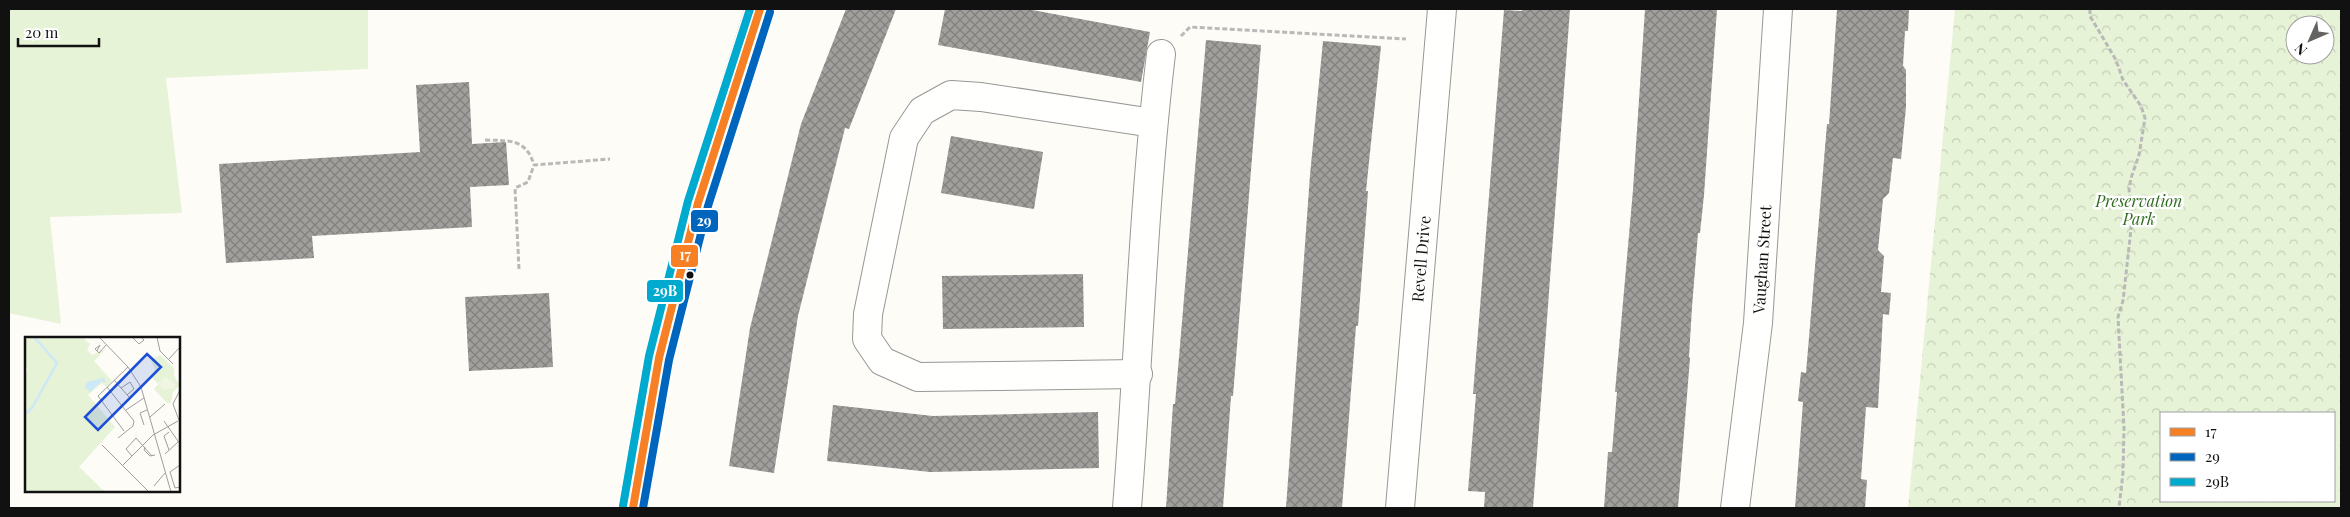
<svg xmlns="http://www.w3.org/2000/svg" width="2350" height="517" font-family="'Playfair Display',serif">
<defs>
<pattern id="park-crowns" width="20" height="18" patternUnits="userSpaceOnUse" patternTransform="scale(1.25)"><rect width="20" height="18" fill="#e7f3d7"/><path d="M2 6a3 3 0 1 1 6 0M12 15a3 3 0 1 1 6 0" fill="none" stroke="#c5cfb8"/></pattern>
<pattern id="building-cross-hatch" width="8" height="8" patternUnits="userSpaceOnUse" patternTransform="scale(1.25)"><rect width="8" height="8" fill="#a19f9c"/><path d="M0 0l8 8M0 8l8-8" fill="none" stroke="#82807e"/></pattern>
</defs>
<rect width="100%" height="100%" fill="#fdfcf7"/>
<!-- grass -->
<path fill="#e7f3d7" d="M9,9H368V69L166,78L182,213L50,217L61,324L9,313Z"/>
<!-- park -->
<path fill="url(#park-crowns)" fill-rule="evenodd" d="M1955,9H2341V508H1908ZM2295,25H2325V55H2295ZM2161,413H2334V501H2161Z"/>
<!-- building -->
<path fill="url(#building-cross-hatch)" d="M846,9H896L849,129L845,128L798,316L774,473L729,466L750,328L801,124Z
M945,9H1027L1150,32L1141,82L938,45Z
M1522,9H1570L1533,508H1484L1485,492L1468,491L1476,394H1473L1504,10L1522,11Z
M1645,9H1717L1704,195L1700,233H1698L1692,307L1689,357L1690,358L1678,508H1604L1608,452H1612L1617,392H1615L1633,190Z
M1837,9H1909L1908,31H1905L1903,66L1906,70V107L1901,159L1893,158L1889,193L1883,199L1878,250L1884,256L1881,292L1891,293L1889,315L1883,314L1878,408L1866,407L1861,479L1867,480L1865,508H1795L1803,402L1798,401L1801,372L1806,373L1827,124H1829Z
M1206,40L1261,45L1233,396H1231L1223,508H1166L1173,404H1175Z
M1323,41L1381,46L1366,191H1368L1358,326H1356L1342,508H1286L1310,175Z
M469,82L472,144L506,142L509,185L470,187L472,227L312,236L314,258L226,263L219,164L420,152L416,85Z
M951,136L1043,152L1034,209L941,193Z
M1083,274L1084,327L943,329L942,276Z
M549,293L553,367L469,371L465,297Z
M833,405L933,416L1098,412L1099,468L930,472L827,461Z"/>
<g fill="none" stroke-linecap="round" stroke-linejoin="round">
<defs>
<g id="minor">
<path d="M1138,374L918,377L882,361L867,339L868,314L904,138L922,111L951,95L981,97L1153,123"/>
<path d="M1127,508C1139,357 1143,205 1161,54"/>
<path id="s1" d="M1400,508L1442,9"/>
<path id="s2" d="M1735,508L1758,323L1778,9"/>
</g>
<path id="major" d="M633,508L659,358L682,266L698,203L760,9"/>
</defs>
<!-- minor casing -->
<use href="#minor" stroke="#979795" stroke-width="30"/>
<!-- major casing -->
<use href="#major" stroke="#858482" stroke-width="30"/>
<!-- path -->
<path stroke="#b9b9b8" stroke-width="3" stroke-dasharray="5 2.5" stroke-linecap="butt" d="M2090,9V16L2116,60L2123,80L2141,106L2145,118L2139,155L2131,178L2129,189L2132,220L2123,301L2118,317L2124,428L2123,473L2119,508
M1181,36L1190,27L1406,39
M485,140C509,141 526,138 534,165
M519,269L515,188L528,182L534,165L610,159"/>
<!-- minor -->
<use href="#minor" stroke="#fffffe" stroke-width="28"/>
<!-- major -->
<use href="#major" stroke="#ede9dc" stroke-width="28"/>
<defs>
<path id="bus-1" d="M633,508L659,358L698,203L760,9"/>
<path id="bus-2" d="M643,508L669,360L708,206L770,12"/>
<path id="bus-3" d="M623,506L649,356L688,201L750,9"/>
</defs>
<!-- bus-1 casing -->
<use href="#bus-1" stroke="#fff" stroke-width="11"/>
<!-- bus-2 casing -->
<use href="#bus-2" stroke="#fff" stroke-width="11"/>
<!-- bus-3 casing -->
<use href="#bus-3" stroke="#fff" stroke-width="11"/>
<!-- bus-1 -->
<use href="#bus-1" stroke="#f78025" stroke-width="8"/>
<!-- bus-2 -->
<use href="#bus-2" stroke="#0065bd" stroke-width="8"/>
<!-- bus-3 -->
<use href="#bus-3" stroke="#00a9ce" stroke-width="8"/>
</g>
<!-- markers -->
<circle fill="#111" stroke="#fff" stroke-width="2" cx="690" cy="275" r="4.5"/>
<g text-anchor="middle" stroke-width="5" stroke-linejoin="round" paint-order="stroke">
<!-- park labels -->
<g font-size="16" font-style="italic" fill="#2f6b1f" stroke="#fff">
<text x="2139" y="207">Preservation<tspan x="2139" dy="18">Park</tspan></text>
</g>
<!-- street labels -->
<g font-size="16" fill="#111" stroke="#fff">
<text dy="6" stroke="none"><textPath href="#s1" startOffset="250">Revell Drive</textPath></text>
<text dy="6" stroke="none"><textPath href="#s2" startOffset="250">Vaughan Street</textPath></text>
</g>
</g>
<!-- overview -->
<g transform="translate(25 337)">
<rect width="155" height="155" fill="#fdfcf7"/>
<path d="M135,18L149,31L133,47L125,39L130,33L126,23Z" fill="#e7f3d7"/>
<path d="M4,0H57L65,7L62,13L67,18L81,12L69,24L87,44L81,50L77,46L63,58L90,90L54,130L80,155H0V38L3,32L0,31V4ZM149,31V39L155,48L148,55L146,66H142L129,52Z" fill="#e7f3d7"/>
<path d="M141,40L151,48L148,52H138L134,48Z" fill="#f0f6e1"/>
<path d="M79,41L81,46L77,44L65,55L60,50L62,45Z" fill="#cde8f7"/>
<path fill="none" stroke="#cde8f7" stroke-width="2.5" d="M0,77L7,71L32,26L9,0"/>
<path fill="none" stroke="#9f9e9b" stroke-width="1" d="M74,0L103,30L116,50L146,155M107,0L114,7L119,3L116,0M132,0L135,14L148,27M72,14L75,8L70,12L74,16L81,8M143,23L155,10M89,43L104,60M82,50L109,84L108,89L93,101M96,51L105,45L109,52L102,58M155,53L148,67L155,86M101,73L119,61M125,80L140,67M139,84L155,107M119,88L115,76L122,73M99,94L73,59L103,30M144,95L139,99L144,113M77,108L124,155M120,110L119,113L125,119L130,118M140,117L153,105M107,119L101,112L111,101L127,119M98,128L128,98L153,84M155,128L145,135L150,151L155,150M129,149L140,136"/>
<path fill="#1d4ed8" fill-opacity="0.15" stroke="#1d4ed8" stroke-width="2.5" d="M122,17L136,30L73,93L60,80Z"/>
<rect width="155" height="155" fill="none" stroke="#111" stroke-width="2.5"/>
</g>
<g stroke="#fff" stroke-width="2">
<rect x="690" y="209" width="29" height="24" rx="5" fill="#0065bd"/>
<rect x="670" y="244" width="29" height="24" rx="5" fill="#f78025"/>
<rect x="646" y="279" width="38" height="24" rx="5" fill="#00a9ce"/>
</g>
<g font-size="14" text-anchor="middle" font-weight="bold" fill="#fff">
<text x="704" y="226">29</text>
<text x="685" y="260">17</text>
<text x="665" y="296">29B</text>
</g>
<!-- border -->
<rect width="2350" height="517" fill="none" stroke="#111111" stroke-width="20"/>
<!-- legend -->
<rect x="2160" y="412" width="175" height="90" fill="#ffffff" stroke="#a0a0a0"/>
<rect x="2170" y="428" width="25" height="8" fill="#f78025" stroke="#a0a0a0"/>
<text x="2205" y="437" font-size="15" fill="#111111">17</text>
<rect x="2170" y="453" width="25" height="8" fill="#0065bd" stroke="#a0a0a0"/>
<text x="2205" y="462" font-size="15" fill="#111111">29</text>
<rect x="2170" y="478" width="25" height="8" fill="#00a9ce" stroke="#a0a0a0"/>
<text x="2205" y="487" font-size="15" fill="#111111">29B</text>
<!-- north arrow -->
<g transform="translate(2310 40) rotate(225)"><circle r="24" fill="#ffffff" stroke="#a0a0a0"/>
<path d="M0-4L9 19L0 12L-9 19Z" fill="#646362"/>
<text y="-8" font-size="14" font-weight="bold" text-anchor="middle" fill="#111111">N</text>
</g>
<!-- scale -->
<path d="M18 38v8h81v-8" fill="none" stroke="#111111" stroke-width="2.5"/>
<text x="25" y="38" font-size="15" fill="#111111" stroke="#ffffff" stroke-width="4" paint-order="stroke">20 m</text>
</svg>
